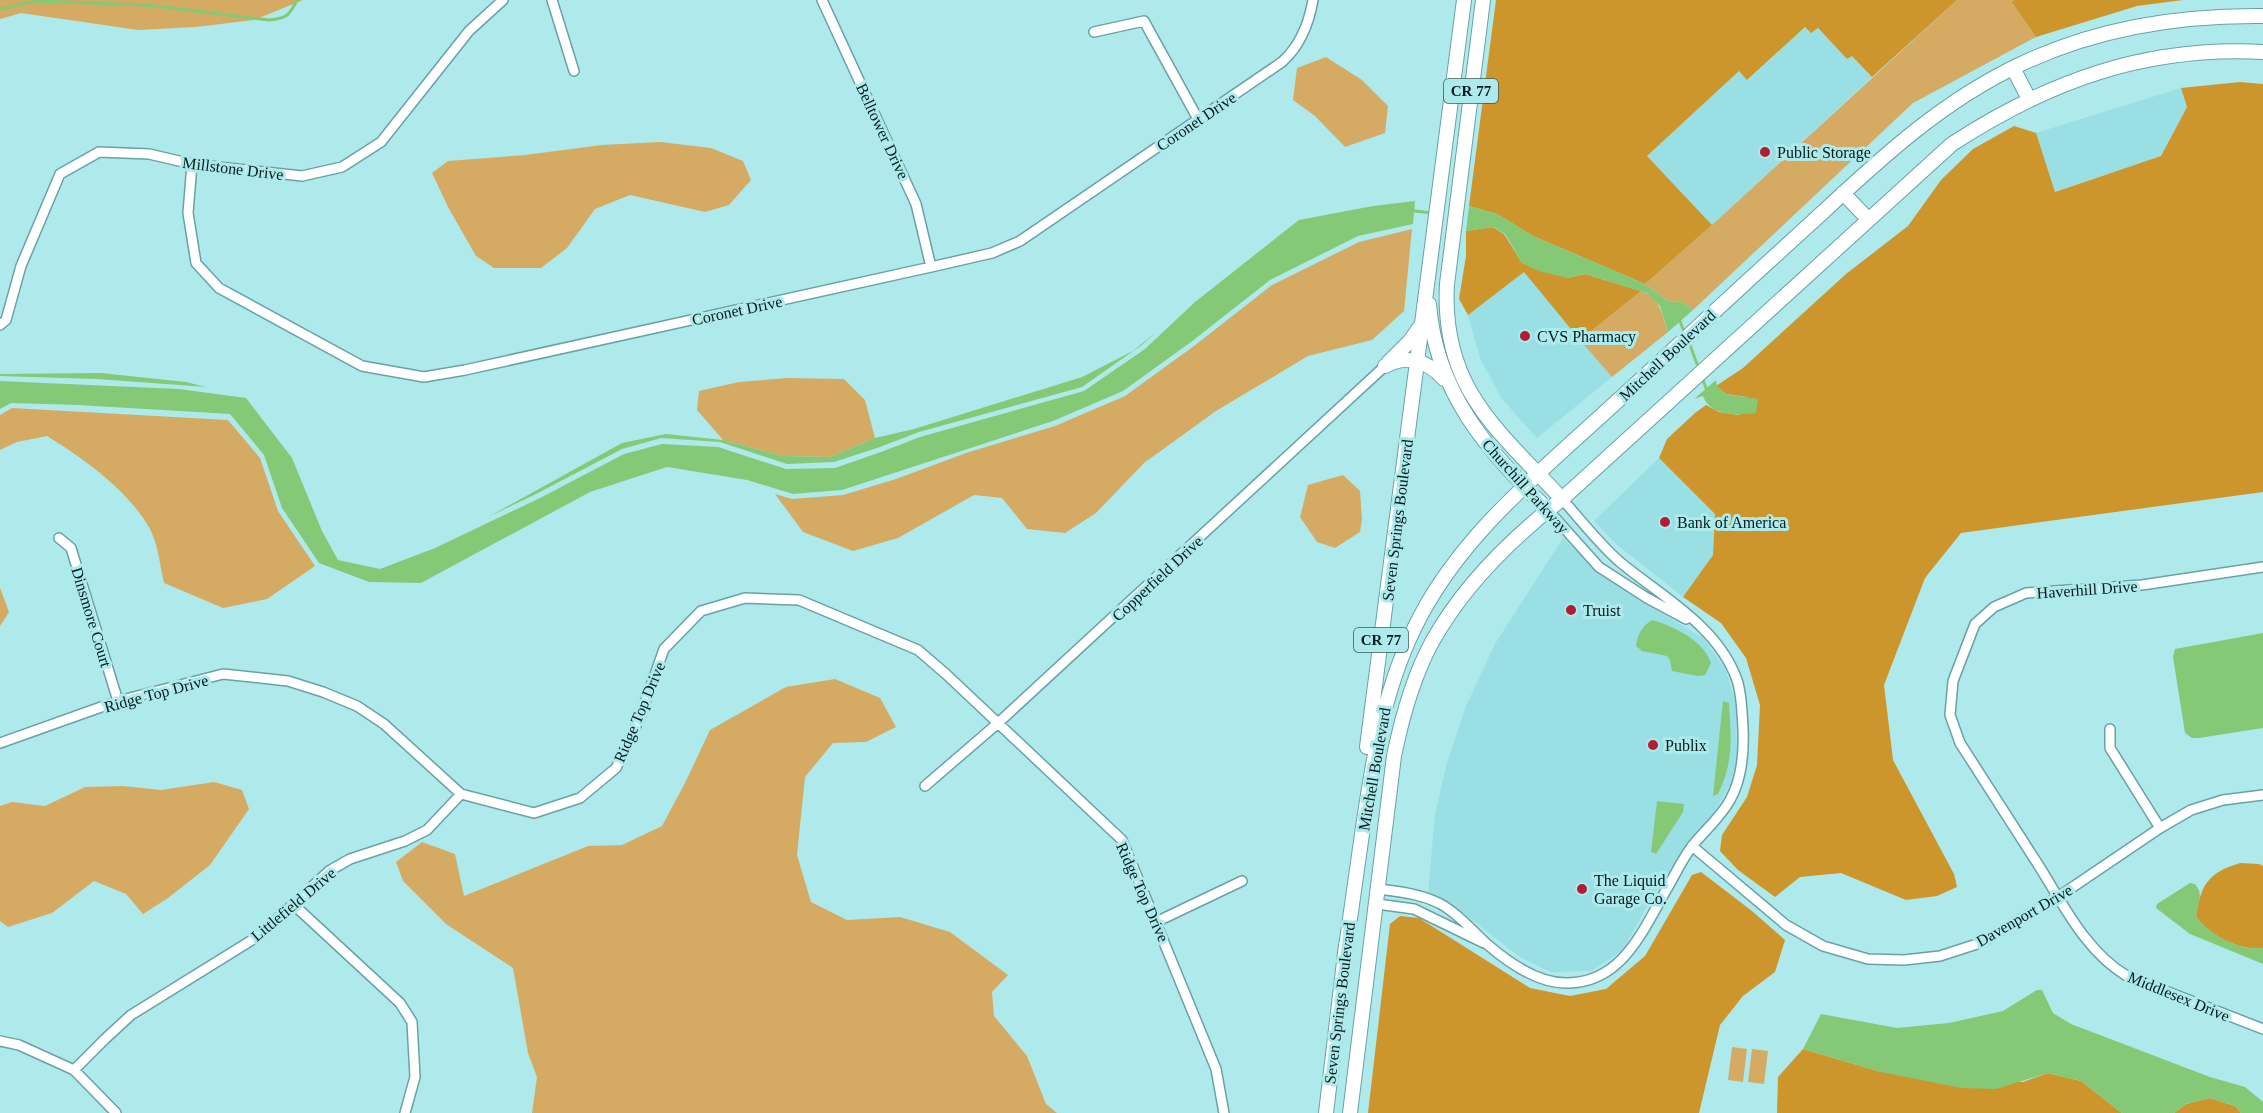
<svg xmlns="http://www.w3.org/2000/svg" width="2263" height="1113" font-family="'Times New Roman',serif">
<rect width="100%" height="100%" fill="#aeeaec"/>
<!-- built -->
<path fill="#99dfe3" d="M1805,27L1817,28L1847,59L1851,55L1872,77L1712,225L1647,156L1739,71L1748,80Z
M2181,88L2187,107L2161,156L2054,192L2036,133Z
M1524,272L1612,377L1537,438L1502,399L1480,358L1468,315Z
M1659,458L1715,514L1713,555L1683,597L1616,544L1594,521Z
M1563,538L1600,573L1634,597L1703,638L1725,668L1736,703L1737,754L1732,781L1715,811L1680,854L1647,906L1623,950L1591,971L1551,972L1520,957L1458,909L1428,893L1435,814L1447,763L1466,706L1495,644Z"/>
<!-- green -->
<path fill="#d5ab63" d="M0,0H303L254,20L196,27L138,30L21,13L0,19Z
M1957,0H2015L2013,2L2036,37L1913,103L1693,310L1683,302L1668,301L1645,284L1712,225Z
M1326,57L1362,80L1388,106L1385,133L1345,147L1315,116L1293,100L1297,68Z
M660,142L711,148L743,161L751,180L729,205L705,212L630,195L595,209L567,248L541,268H494L476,256L448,207L432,173L448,161L525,155L602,145Z
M1412,229L1404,311L1372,340L1308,356L1216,411L1144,463L1096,513L1065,533L1027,529L1002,498L974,495L898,538L853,551L803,532L775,494L792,499L843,495L896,479L966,453L1055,426L1125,396L1194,346L1272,285L1359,242Z
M1641,291C1661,297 1662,316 1668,332L1612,377L1580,340Z
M787,378L844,379L865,400L875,438L830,457L783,456L723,440L697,410L699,391L739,382Z
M12,408L228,420L260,458L278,511L315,566L267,599L223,608L164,583C160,566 158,544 150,529C129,491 83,458 47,436L17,442L0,450V415Z
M1343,475L1360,491L1362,519L1360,532L1335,548L1317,542L1300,517L1308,485Z
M0,588L9,612L0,626Z
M835,679L880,698L896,727L866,742L833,743L805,777L797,855L811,902L847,920L900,917L950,932L1008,975L992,992L994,1016L1027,1056L1046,1104L1057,1113H532L537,1077L528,1053L513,968L446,924L403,881L396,862L422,842L455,854L464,896L588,846L622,845L662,826L685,783L710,730L786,687Z
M214,782L242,790L249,809L210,865L168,898L143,914L126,894L94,881L52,913L8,927L0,921V806L12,802L45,806L85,787L123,786L161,790Z
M1732,1047L1747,1049L1743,1082L1728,1080Z
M1752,1049L1768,1051L1764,1084L1748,1082Z"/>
<!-- forest -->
<path fill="#cc962c" d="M1496,0H1957L1872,77L1852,56L1847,59L1818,28L1811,33L1805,27L1747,80L1739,71L1647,156L1712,225L1645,284L1533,236L1497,214L1469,206Z
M2015,0H2183L2137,6L2036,37L2012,2Z
M2240,82L2263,84V492L1961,533L1925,578L1884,685L1893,760L1954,874L1957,887L1937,896L1906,900L1841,873L1800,877L1775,897L1738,870L1720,851L1722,835L1747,797L1757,765L1760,705L1746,658L1721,623L1683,597L1713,555L1715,514L1659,458L1667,439L1695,413L1706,405L1719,412L1739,415L1747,397L1726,394L1716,386L1743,368L1846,274L1908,226L1941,180L1973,149L2014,126L2036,133L2055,192L2161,156L2187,107L2181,88Z
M1493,227L1504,234L1522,263L1567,278L1585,274L1641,291L1580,340L1524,272L1468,315L1459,299L1466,256V231Z
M2240,863L2259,864L2263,866V948C2239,951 2211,936 2196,917C2201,884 2208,873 2240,863Z
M1701,872L1752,911L1785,940L1775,972L1743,996L1720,1025L1699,1113H1368L1390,924L1400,916L1419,918L1530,988L1570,996L1606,989L1645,956L1692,875Z
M1803,1049L1881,1072L2023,1082L2048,1073L2081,1081L2122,1113H1777L1778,1077Z
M2210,1098L2235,1106L2241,1113H2174L2186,1104Z"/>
<!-- water -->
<path fill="#85c976" d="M1415,201L1413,224L1358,236L1270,280L1191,342L1123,391L1053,421L842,490L793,494L747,480L667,467L590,492L421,583L369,582L319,563L282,508L264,455L230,414L78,405L11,403L0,409V381L179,389L246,398L292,458L322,531L338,560L380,569L435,548L540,498L624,454L662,444L718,447L786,469L835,468L881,452L920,437L1084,391L1145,349L1195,302L1299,220L1373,206Z
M1469,206L1497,214L1533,236L1645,284L1668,301L1683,302L1693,310L1668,332L1660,306L1647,293L1585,274L1567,278L1539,271L1522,263L1505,234L1494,227L1466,231Z
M1155,333L1142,345L1082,387L919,432L880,447L834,462L787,464L720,442L661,438L622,449L538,493L488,517L622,443L666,434L723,440L783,456L830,457L875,438L914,429L1082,377L1133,351Z
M101,373L186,382L206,387L97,379L0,376V374Z
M1716,380L1717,386L1726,394L1758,399L1756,413C1737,415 1711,417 1703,396L1694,399Z
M1652,620C1674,626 1704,641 1711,663L1705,675L1698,676L1672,671L1670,660L1667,656L1642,651L1636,646C1638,634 1641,627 1652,620Z
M2263,633V728L2199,738H2192L2185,733L2173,657L2175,649Z
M1723,701L1729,703C1731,738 1734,761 1718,794L1713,796Z
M1657,801L1684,804L1683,812L1656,854L1651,852Z
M2190,883L2195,884L2199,890L2200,896L2196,917C2211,936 2239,951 2263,948V964L2190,934L2156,908L2157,904Z
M2037,990H2042L2053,1013L2071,1024L2210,1077L2245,1087L2263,1102V1113H2241L2235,1106L2210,1098L2186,1104L2174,1113H2122L2081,1081L2048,1073L1996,1089L1961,1088L1881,1072L1803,1049L1821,1014L1897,1028L1949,1023L2003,1011Z"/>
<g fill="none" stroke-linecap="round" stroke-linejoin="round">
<!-- stream -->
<path stroke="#85c976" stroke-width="3" d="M0,9L35,1L146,5L269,20C287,18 289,16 297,0
M1414,211L1433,213
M1680,321L1683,329
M1690,345L1697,364
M1703,380L1706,388"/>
<defs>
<path id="street" d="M552,0L574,71
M822,0L916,204L931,267
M1094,32L1144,21L1198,119
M192,164L188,213L196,263L219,288L362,366L424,377L465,370L931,267L992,253L1020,241L1282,62C1300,46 1309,23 1313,0
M0,325L6,320L21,266L60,174L99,152L149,154L192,164L302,176L342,167L381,142L469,31L503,0
M1548,510L1599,567L1647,598L1686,619
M59,538L71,548L118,701
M2263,567L2142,585L2026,593L1994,607L1975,624L1953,681L1950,715L1960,743C1986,784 2013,825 2039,866C2063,904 2086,952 2127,976L2263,1029
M2110,729V748L2160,828
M0,743L118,701L223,674L288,681L323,692L357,706L384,724L461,794L534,813L580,798L616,768L640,717L664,649L701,611L745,598L799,600L918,650L947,675L1122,840L1216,1069L1224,1113
M925,786L997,724L1385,366
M1692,846L1786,925L1823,946L1868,959L1904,960L1940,956L1980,943L2058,897L2160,828L2191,810L2223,800L2263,795
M1378,889C1401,892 1424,894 1444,906C1463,918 1472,931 1488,945C1509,963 1539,984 1568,983C1622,982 1642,932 1665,892C1674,877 1682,859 1693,845C1705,830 1721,817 1730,800C1742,779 1744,753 1743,729C1742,713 1742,695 1737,680C1718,626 1662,597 1620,562C1599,544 1581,520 1562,499
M1377,904L1414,909L1484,943
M294,905L400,1003L412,1022L415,1077L405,1113
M1156,922L1242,881
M0,1041L19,1045L74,1070L116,1113
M74,1070L105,1039L131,1015L260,935L329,871L350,859L405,841L427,830L461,794"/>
<path id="primary" d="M1483,0L1447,284C1441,388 1498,430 1562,499
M2013,68L2029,99
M1843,193L1868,219
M1429,304C1436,393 1487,450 1548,510
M1388,363L1410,341L1419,328
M1385,366C1407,354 1428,361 1444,379
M1367,747L1464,0
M1345,954C1351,911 1357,869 1363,827C1374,753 1385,682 1421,615C1458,546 1513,496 1570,444C1609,409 1647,374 1686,338C1731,296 1776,255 1822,213C1883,156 1944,100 2021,64C2097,28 2179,15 2263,16
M1326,1113L1346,945
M1350,1113L1394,756C1402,717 1413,677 1432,642C1463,586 1512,538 1562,499L1952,144C2049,81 2145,46 2263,52"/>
</defs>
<!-- street casing -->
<use href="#street" stroke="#68a2a5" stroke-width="12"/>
<!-- primary casing -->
<use href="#primary" stroke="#68a2a5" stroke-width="16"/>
<!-- street -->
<use href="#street" stroke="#fff" stroke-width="9"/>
<!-- primary -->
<use href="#primary" stroke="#fff" stroke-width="14"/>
</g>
<!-- markers -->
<g fill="#b01d34" stroke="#aeeaec" stroke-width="2">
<circle cx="1765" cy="152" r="6"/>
<circle cx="1525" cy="336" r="6"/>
<circle cx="1665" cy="522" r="6"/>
<circle cx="1571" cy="610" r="6"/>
<circle cx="1653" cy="745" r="6"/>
<circle cx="1582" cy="889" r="6"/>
</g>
<g text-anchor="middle" stroke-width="6" stroke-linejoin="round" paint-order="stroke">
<!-- shield labels -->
<g fill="#aeeaec" stroke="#36595a" stroke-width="1.5">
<rect x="1444" y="79" width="54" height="24" rx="4.5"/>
<rect x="1354" y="628" width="54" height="24" rx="4.5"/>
</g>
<g font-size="15" font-weight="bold" fill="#031b1c">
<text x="1471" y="96">CR 77</text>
<text x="1381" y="645">CR 77</text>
</g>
<!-- street labels -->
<g font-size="16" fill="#031b1c" stroke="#aeeaec">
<text transform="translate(1196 121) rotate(-34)" y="6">Coronet Drive</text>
<text transform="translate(883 131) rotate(65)" y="6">Belltower Drive</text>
<text transform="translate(233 168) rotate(7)" y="6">Millstone Drive</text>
<text transform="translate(737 310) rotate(-12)" y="6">Coronet Drive</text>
<text transform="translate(1667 355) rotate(-43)" y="6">Mitchell Boulevard</text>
<text transform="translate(1526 486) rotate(48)" y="6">Churchill Parkway</text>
<text transform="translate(1397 520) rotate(-83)" y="6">Seven Springs Boulevard</text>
<text transform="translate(1157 578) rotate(-43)" y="6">Copperfield Drive</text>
<text transform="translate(2087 589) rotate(-4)" y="6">Haverhill Drive</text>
<text transform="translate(92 617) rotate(73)" y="6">Dinsmore Court</text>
<text transform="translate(156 693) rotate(-15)" y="6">Ridge Top Drive</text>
<text transform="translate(639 712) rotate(-67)" y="6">Ridge Top Drive</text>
<text transform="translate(1374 769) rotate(-80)" y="6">Mitchell Boulevard</text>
<text transform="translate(1143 892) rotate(66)" y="6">Ridge Top Drive</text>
<text transform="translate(293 904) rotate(-40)" y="6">Littlefield Drive</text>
<text transform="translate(2024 915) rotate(-30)" y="6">Davenport Drive</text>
<text transform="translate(2179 996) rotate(22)" y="6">Middlesex Drive</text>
<text transform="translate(1339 1003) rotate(-83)" y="6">Seven Springs Boulevard</text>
</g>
<!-- poi labels -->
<g font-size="16" fill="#031b1c" stroke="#aeeaec" text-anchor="start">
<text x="1777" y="158">Public Storage</text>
<text x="1537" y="342">CVS Pharmacy</text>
<text x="1677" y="528">Bank of America</text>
<text x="1583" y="616">Truist</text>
<text x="1665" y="751">Publix</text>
<text x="1594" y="886">The Liquid<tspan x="1594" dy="18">Garage Co.</tspan></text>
</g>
</g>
</svg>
